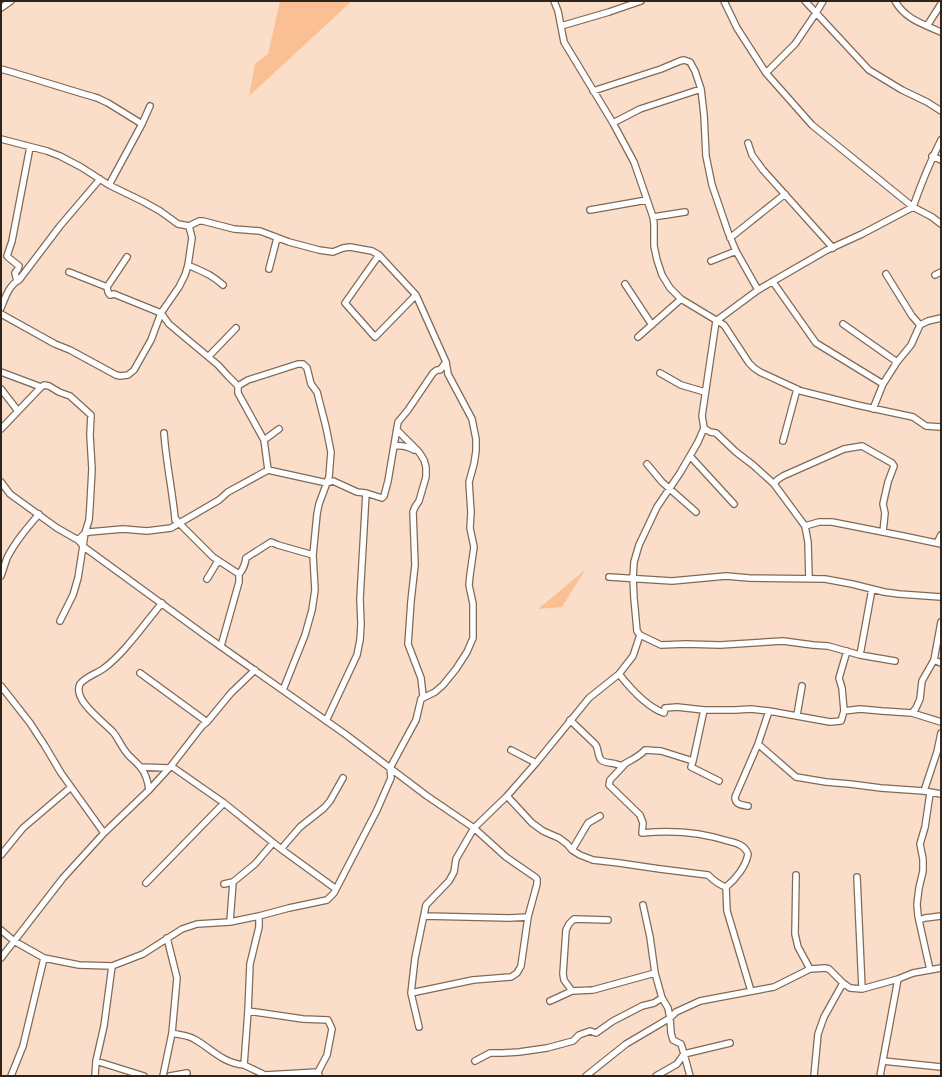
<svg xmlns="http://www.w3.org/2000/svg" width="942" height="1077" font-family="'Sofia Sans Condensed',sans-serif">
<rect width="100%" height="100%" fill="#fadec9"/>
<!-- green -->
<path fill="#fac093" d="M280,1H352L249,96L255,64L268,54Z
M585,570L562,607L538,609Z"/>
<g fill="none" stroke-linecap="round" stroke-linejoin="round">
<defs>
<path id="minor" d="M554,1L558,11L564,42L613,123L634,162L653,217L654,224V246L657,260L662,275L670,288L681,299L724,325L749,363L754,368L760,372L801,391L857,405L913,417L926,426L941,427
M724,1L737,28L766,73L812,125L913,207L932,217L941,224
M805,1L869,70L902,90L927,102L941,111
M895,1C905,19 923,24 941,32
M1,8L11,1
M561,26L609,12L641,1
M927,26L941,4
M1,69C32,78 63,88 94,97C99,98 103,101 108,103L142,124
M766,73L795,44L816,13L823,1
M593,91L661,69L680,61L684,60L690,62L695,71L701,89L704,115L706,156L712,185L728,232L736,251L758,290
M613,123L640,109L701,89
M1,139L47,151L60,156L81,167L109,185L144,202L160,211L178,224L189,226L199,221H203L234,229L260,231L289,242L319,250L333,252L343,248L350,247L372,251L379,255L416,295L446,362L448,374L472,419L476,439V451L474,464L469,482L471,512L470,528L474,547L470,575L469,585L473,604V638L467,652L456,669L443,685L435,692L421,699
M748,143L752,155L763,170L833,248
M932,156L941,160
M109,185L142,124L150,106
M590,210L647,200
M653,217L685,212
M730,238L785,194
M379,255L345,303L375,337L416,295
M127,257L107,287L108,292L110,295L114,294L161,313L169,324L218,365L228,376L238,386
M711,261L736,251
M188,265C203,272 211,274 223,285
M269,269L277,238
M69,272L107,287
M886,274L912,316L920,325
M935,275L941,272
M17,281L15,273L18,269L19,266L9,258L7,256L12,241L30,147
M773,282L816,343L883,384
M625,284L652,325
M1,308C5,298 9,285 19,280L60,226L100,179
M1,314L55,344L70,350L116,375L120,376L128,375L134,370L151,340L161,313L179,287L185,275L188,265L192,238L189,226
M843,324L897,362
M638,337L681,299
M209,356L236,328
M1,372L41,387L44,385L49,386L59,392L70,396L91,415L90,435L92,469L90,506L89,520L85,533L78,578L73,595L60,621
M660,373L681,385L705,392
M1,389L18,411
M873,409L883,384L897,362L911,345L920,325L928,321L941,318
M704,428L710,432L716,433L736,452L753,465L774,484L805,526L808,542L809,579
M1,429L41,387
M164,433C166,461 172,489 175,518V520
M264,440L279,429
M783,441L797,389
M395,446C402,445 407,446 414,450
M690,456L734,504
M647,464L662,482L696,512
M268,470L264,440L238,393V386L248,380L298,364H303L307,368L311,384L317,392L326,427L331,452L329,477L319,504L317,514L313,555L315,590L312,610L305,635L283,690
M1,482L10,494L57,528L78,540L84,547L206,636L345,734L427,796L474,828L506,857L535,877L537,879V884L528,917L521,966L517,973L511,977L473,980L411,993
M774,484L777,480L783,476L844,449L862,446L892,463L894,466L888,482L883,504L885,513L883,532
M175,518L180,524L213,557L239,574V582L221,646
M805,526L819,522H832L903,536L941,544
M78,540L85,533L89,532L123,529L147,531L171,528L219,500L228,492L268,470L327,483L333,481L357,492L366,493L382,498L384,496L388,481L398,422L408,410L433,373L437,370H440L446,362
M937,543L941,535
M239,574C244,569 245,564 246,558L271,542L278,545L313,555
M1,576C3,570 5,564 7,558C15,542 27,528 39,514
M609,577L672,581L726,576L749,578L825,579L852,584L884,592L899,594L941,597
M207,579L218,561
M640,635L661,645L686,644L720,645L783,641L813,645L828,646L860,655L895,661
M860,655L872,589
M934,660L941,663
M140,673L207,722
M619,674C630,688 647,707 664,713L665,708L677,707L704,710H735L751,709L769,711L830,722L841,721L844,711L860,709L882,711L912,713L941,722
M1,686L30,723L45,746L61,773L104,833
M704,710L693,761L691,767L719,781
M844,711L842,688L839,678L847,651
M912,713L916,708L920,699L922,681L934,660L941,622
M797,715L802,686
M570,720L595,744C599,748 597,755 601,760C606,764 615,762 621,766C630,760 638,758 645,750L661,751L693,761
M326,721L357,655L360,640L361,624L360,599L366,493
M758,744L796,777L826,782L850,784L881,788L924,791L941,794
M511,750L536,763
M626,763L610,780L609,785L640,815L643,823L642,833C671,830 700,832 728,841C736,843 745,845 748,854C746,866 736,879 726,887
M171,766L224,803L281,849L336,889
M141,767L168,768
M149,790C148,782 146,774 141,768C137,762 130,758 126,752C121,746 118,738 113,732C104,722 72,700 80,684C84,678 97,673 103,669C124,654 145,623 162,603
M924,791L937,752L941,733
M930,793L925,827L920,844L923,859V871L919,888L917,904L918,916L930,970
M507,796L532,823L543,831L559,838L567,844L572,850L580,855L593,860L619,863L660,869L708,875C712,879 720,885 726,887L727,911L751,991
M748,806C742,805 735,805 735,797L758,744L769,711
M281,849L300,827L324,808L330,801L343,778
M572,850L588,823L600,816
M1,855L23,828L71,787
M796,875L795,934L798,947L810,969
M857,877L862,989
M146,883L224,803
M224,884L233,882L255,864L273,843
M643,905L650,937L655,973
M259,916V927L250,964L248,1011L244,1065L265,1075L264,1076
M424,916L509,918L528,917
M919,920L925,918L941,916
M230,922L233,882
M1,930L14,941L44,958L79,965L112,966L143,954L182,929L197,924L230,922L259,916L289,908L327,900L334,893L377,810L391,778L390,768L416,720L421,699L423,696L421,678L408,644L411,601L415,565L413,512L415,507L419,501L426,477V467L424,460L419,452L397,430
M1,958L63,878L104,833L149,790L171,766L202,726L207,722L231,693L255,670
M572,991L564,980L563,974L566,930L569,924L574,919L608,920
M550,1001L572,991L593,990L655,973L662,998
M248,1011L303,1019L328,1020L332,1029L327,1055L318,1072L319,1076
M419,1027L411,993L415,958L426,905L449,881L454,872L456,859L474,828L507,796L536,763L589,698L619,674L633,656L640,635L637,631L634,598L633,578L634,562L639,545L657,507L680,473L698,442L704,428L702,416L716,321L758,290L782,276L827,250L862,234L913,207C921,184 930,162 941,140
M172,1033C179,1035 188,1035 194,1039C211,1048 222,1063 244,1065
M96,1061L144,1076
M475,1061L490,1053H503L519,1052L547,1048L573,1041L579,1035L590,1031L596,1033L613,1021L642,1006L654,1003L662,998L668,1008L670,1018L671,1033L673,1040L681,1044L684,1054L677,1064L656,1076
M883,1061L941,1067
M265,1075L318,1072
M11,1076L23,1046L44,958
M95,1076L96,1061L104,1026L112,966
M163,1076L172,1033L177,978L167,938
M170,1076L187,1073
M586,1076L626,1044L670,1018L676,1012L700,1001L774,987L810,969L825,968L829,969L843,983L850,988L862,989L898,979L913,973L941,968
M690,1076L684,1054L730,1043
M814,1076L818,1034L824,1017L843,983
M880,1076L898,979"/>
</defs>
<!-- minor casing -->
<use href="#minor" stroke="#816956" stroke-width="8"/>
<!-- minor -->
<use href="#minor" stroke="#fff" stroke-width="5.5"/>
</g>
<!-- border -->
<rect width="942" height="1077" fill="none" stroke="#2e241c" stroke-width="4"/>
</svg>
